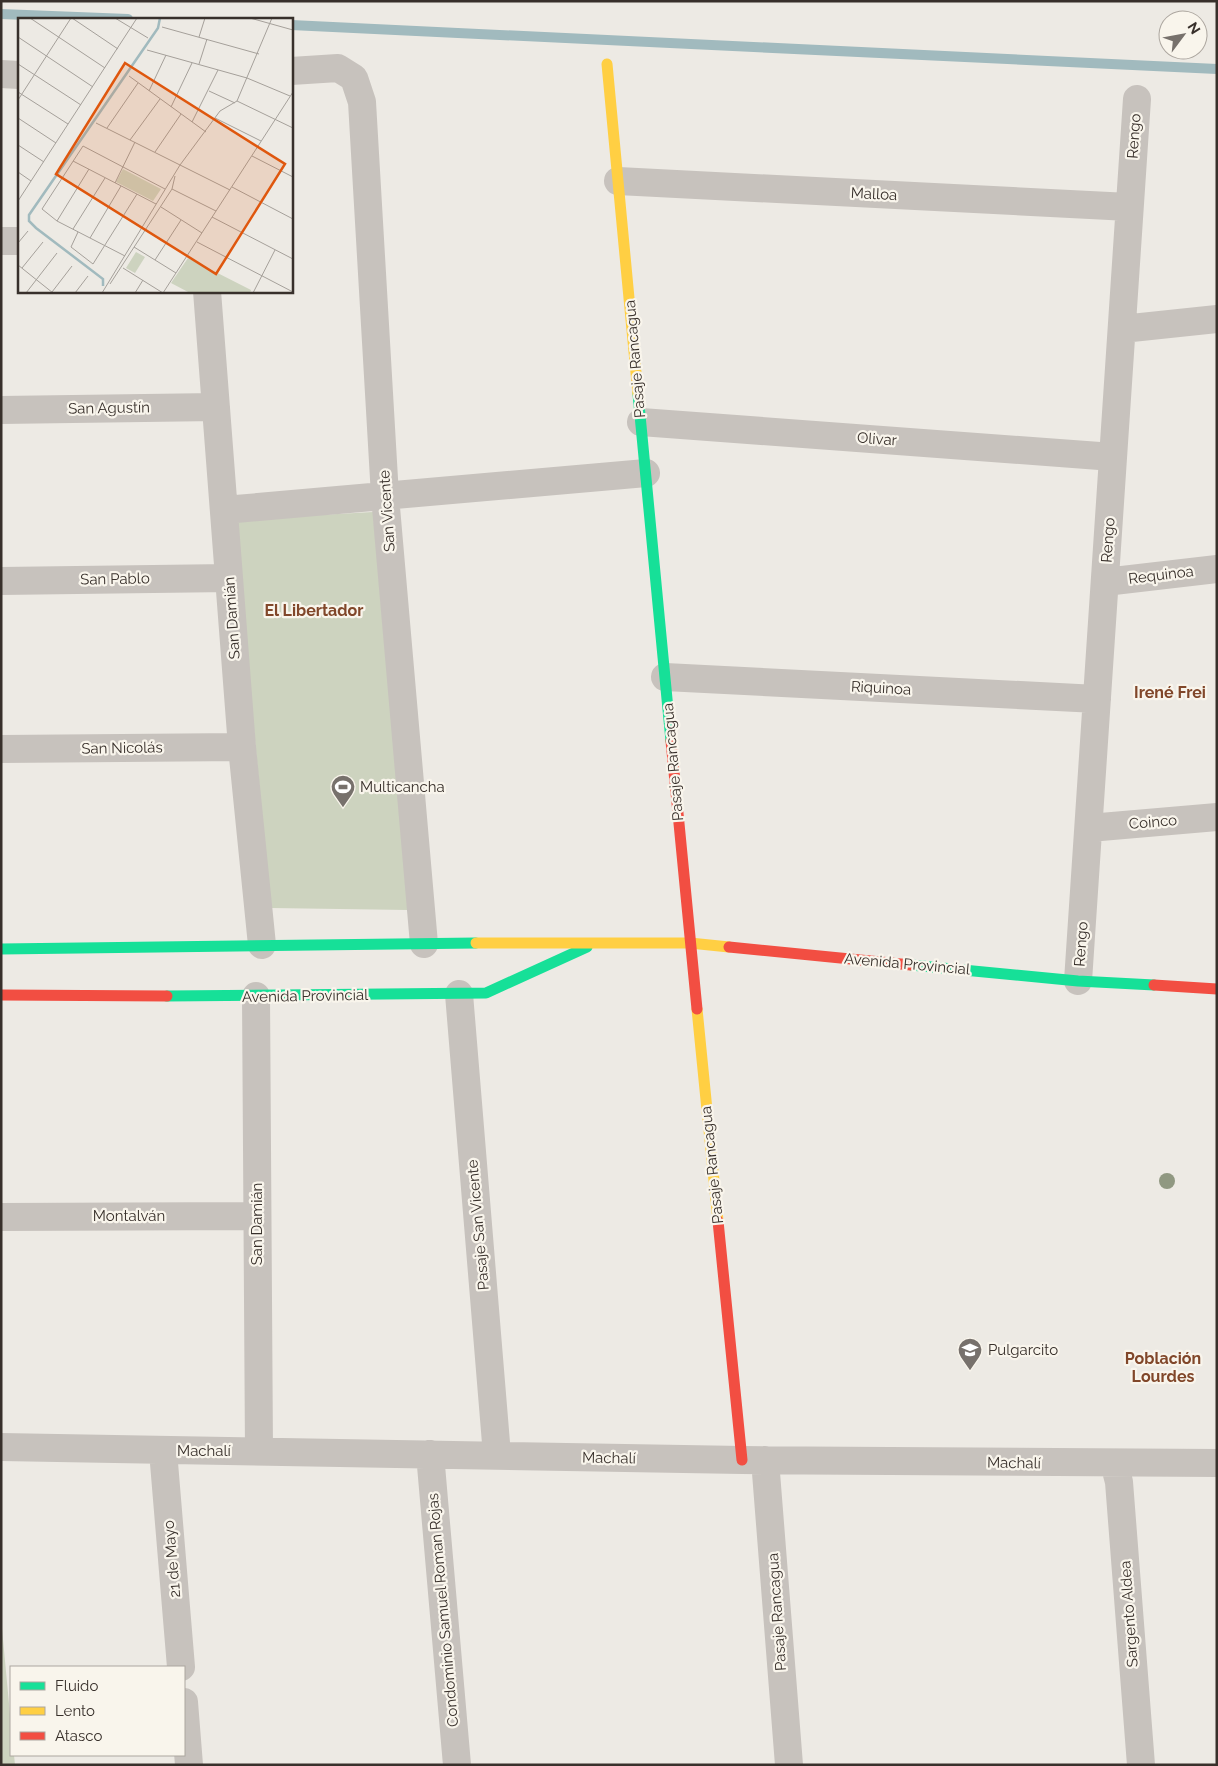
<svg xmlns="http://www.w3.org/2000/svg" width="1218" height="1766" font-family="Raleway,sans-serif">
<rect width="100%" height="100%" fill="#edeae4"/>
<!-- green -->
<path fill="#cdd3bf" d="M373,512L408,910L271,908L234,520Z
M1,1618L11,1725V1755H14L15,1765H1Z"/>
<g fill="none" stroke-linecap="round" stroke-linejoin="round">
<!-- stream -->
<path stroke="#a1babe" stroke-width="10" d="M1,14L128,19
M291,25L1217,69"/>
<!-- street -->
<path stroke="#c7c2bd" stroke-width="28" d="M291,71L338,68L354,78L362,102L385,496L424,944
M1,74L19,75
M618,181L1129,207
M1,241H19
M207,291L242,747L262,945
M1122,329L1217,319
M1,410L216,407
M641,422L1113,457
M224,510L646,473
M1,581L229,578
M1105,582L1217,569
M665,677L1097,699
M1,749L242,747
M1089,828L1217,817
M1078,981L1137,99
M459,994L497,1455
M256,996L259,1451
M1,1217L257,1216
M1,1447L742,1460L1217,1463
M163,1451L181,1667
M430,1454L457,1765
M765,1460L789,1765
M1114,1463L1119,1482L1141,1765
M184,1702L189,1765"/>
<!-- fast -->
<path stroke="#16e098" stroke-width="11" d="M638,394L671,741
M1,949L476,943
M911,965L1078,981L1154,985
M167,996L486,993L587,947"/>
<!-- slow -->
<path stroke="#ffcf43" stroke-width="11" d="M607,64L638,394
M476,943H690L729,947
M697,1009L718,1221"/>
<!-- jam -->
<path stroke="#f24e42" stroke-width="11" d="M671,741L697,1009
M729,947L911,965
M1154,985L1217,989
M1,995L167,996
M718,1221L742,1460"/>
</g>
<!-- trees -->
<circle fill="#909881" cx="1167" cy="1181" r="8"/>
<!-- icons -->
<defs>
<symbol id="stadium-pin" viewBox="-11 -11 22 30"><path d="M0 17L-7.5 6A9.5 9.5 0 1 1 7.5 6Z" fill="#77716c" stroke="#f9f5ec"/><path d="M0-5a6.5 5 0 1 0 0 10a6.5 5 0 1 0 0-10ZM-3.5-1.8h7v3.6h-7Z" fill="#fff"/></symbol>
<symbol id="school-pin" viewBox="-11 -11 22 30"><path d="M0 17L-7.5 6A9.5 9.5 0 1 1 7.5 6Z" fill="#77716c" stroke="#f9f5ec"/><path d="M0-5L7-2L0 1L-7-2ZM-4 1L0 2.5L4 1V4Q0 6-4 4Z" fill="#fff"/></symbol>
</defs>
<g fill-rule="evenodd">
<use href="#stadium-pin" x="329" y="773" width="28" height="38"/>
<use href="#school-pin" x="956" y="1336" width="28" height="38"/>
</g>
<g text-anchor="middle" stroke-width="4.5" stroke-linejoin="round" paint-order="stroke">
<!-- street labels -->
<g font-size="15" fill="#38302b" stroke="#f9f5ec">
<text transform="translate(1134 136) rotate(-86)" y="5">Rengo</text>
<text transform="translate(874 194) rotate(3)" y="5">Malloa</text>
<text transform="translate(635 359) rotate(-95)" y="5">Pasaje Rancagua</text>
<text transform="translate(109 408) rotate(-1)" y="5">San Agustín</text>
<text transform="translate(877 439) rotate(4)" y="5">Olivar</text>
<text transform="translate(387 511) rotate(-94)" y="5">San Vicente</text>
<text transform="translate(1108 540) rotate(-86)" y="5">Rengo</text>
<text transform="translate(1161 575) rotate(-7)" y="5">Requinoa</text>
<text transform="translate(115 579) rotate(-1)" y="5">San Pablo</text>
<text transform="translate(232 618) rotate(-94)" y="5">San Damián</text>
<text transform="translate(881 688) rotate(3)" y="5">Riquinoa</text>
<text transform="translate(122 748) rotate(-1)" y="5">San Nicolás</text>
<text transform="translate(673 762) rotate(-95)" y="5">Pasaje Rancagua</text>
<text transform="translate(1153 822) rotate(-5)" y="5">Coinco</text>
<text transform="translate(1081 944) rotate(-86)" y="5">Rengo</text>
<text transform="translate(907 964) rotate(5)" y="5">Avenida Provincial</text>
<text transform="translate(305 996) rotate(-1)" y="5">Avenida Provincial</text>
<text transform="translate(712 1165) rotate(-96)" y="5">Pasaje Rancagua</text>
<text x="129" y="1221">Montalván</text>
<text transform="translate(257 1224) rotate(-90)" y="5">San Damián</text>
<text transform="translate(478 1225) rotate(-95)" y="5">Pasaje San Vicente</text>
<text x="204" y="1456">Machalí</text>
<text transform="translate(609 1458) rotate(1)" y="5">Machalí</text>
<text transform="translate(1014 1463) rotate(1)" y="5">Machalí</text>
<text transform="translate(172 1559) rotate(-95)" y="5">21 de Mayo</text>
<text transform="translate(443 1610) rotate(-95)" y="5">Condominio Samuel Roman Rojas</text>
<text transform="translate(777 1612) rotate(-94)" y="5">Pasaje Rancagua</text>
<text transform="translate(1129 1614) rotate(-94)" y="5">Sargento Aldea</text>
</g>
<!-- poi labels -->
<g font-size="15" fill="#38302b" stroke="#f9f5ec" text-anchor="start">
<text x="360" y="792">Multicancha</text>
<text x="988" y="1355">Pulgarcito</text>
</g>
<!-- neighbourhood labels -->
<g font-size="16" font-weight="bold" fill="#81472a" stroke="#f9f5ec">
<text x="314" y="616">El Libertador</text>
<text x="1170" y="698">Irené Frei</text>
<text x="1163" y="1364">Población<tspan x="1163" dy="18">Lourdes</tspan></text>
</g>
</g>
<!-- overview -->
<g transform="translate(18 18)">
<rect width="275" height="275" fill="#edeae4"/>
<path d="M105,151L143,171L135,183L98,164ZM118,234L127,239L117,255L108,250ZM170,240L233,272L232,275H172L153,265Z" fill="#cdd3bf"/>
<path fill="none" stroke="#a1babe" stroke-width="2.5" d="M85,268V261L18,210L11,203V197L140,10L142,0"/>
<path fill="none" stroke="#a5a09a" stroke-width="1" d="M12,0L87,50M54,0L100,31M97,0L130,20M232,0L275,12M144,9L241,36M0,19L75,69M181,19L187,0M129,32L229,60L272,78M0,46L63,87M181,46L189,21M111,58L188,114M131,73L148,37M191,73L217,85M0,74L50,106M0,82L53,0M219,83L275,110M153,89L174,45M0,100L38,125M197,100L243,123M174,104L200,52M78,105L212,172M89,110L120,65M112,122L142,81M0,127L26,144M137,134L163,96M234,138L275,159M55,143L138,186M0,154L13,163M97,165L117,124M214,169L275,201M154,171L198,193M0,183L119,0M143,189L184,215M194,199L275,241M39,203L71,151M55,211L87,160M60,214L53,229L75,246L119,176M72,220L103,168M179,224L275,274M0,225L10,213M116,229L158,255M107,238L39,203L24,191L65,128L147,171M137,242L163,202M0,247L35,275M4,250L25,224M105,250L145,275L275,74M92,266L154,171L157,158M34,274L54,248M8,275L39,235M57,275L70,258M84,275L162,147L202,93L219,83L254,0M117,275L125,262M235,275L257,232"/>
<path fill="#df570e" fill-opacity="0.15" stroke="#df570e" stroke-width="2.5" d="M107,45L267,146L198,256L38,156Z"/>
<rect width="275" height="275" fill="none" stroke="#38302b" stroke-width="2.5"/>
</g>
<!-- border -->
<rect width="1218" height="1766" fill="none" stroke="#38302b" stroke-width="5"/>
<!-- legend -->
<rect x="10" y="1666" width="175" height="90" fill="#f9f5ec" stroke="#aca69f"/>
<rect x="20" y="1682" width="25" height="8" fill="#16e098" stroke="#aca69f"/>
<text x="55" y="1691" font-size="15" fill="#38302b">Fluido</text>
<rect x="20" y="1707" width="25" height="8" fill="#ffcf43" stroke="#aca69f"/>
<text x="55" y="1716" font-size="15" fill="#38302b">Lento</text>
<rect x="20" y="1732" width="25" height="8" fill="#f24e42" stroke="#aca69f"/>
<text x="55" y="1741" font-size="15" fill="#38302b">Atasco</text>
<!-- north arrow -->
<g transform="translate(1183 35) rotate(58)"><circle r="24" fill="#f9f5ec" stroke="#aca69f"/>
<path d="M0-4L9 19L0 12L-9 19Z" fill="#77716c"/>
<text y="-8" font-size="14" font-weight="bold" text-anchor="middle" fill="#38302b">N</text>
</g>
</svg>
